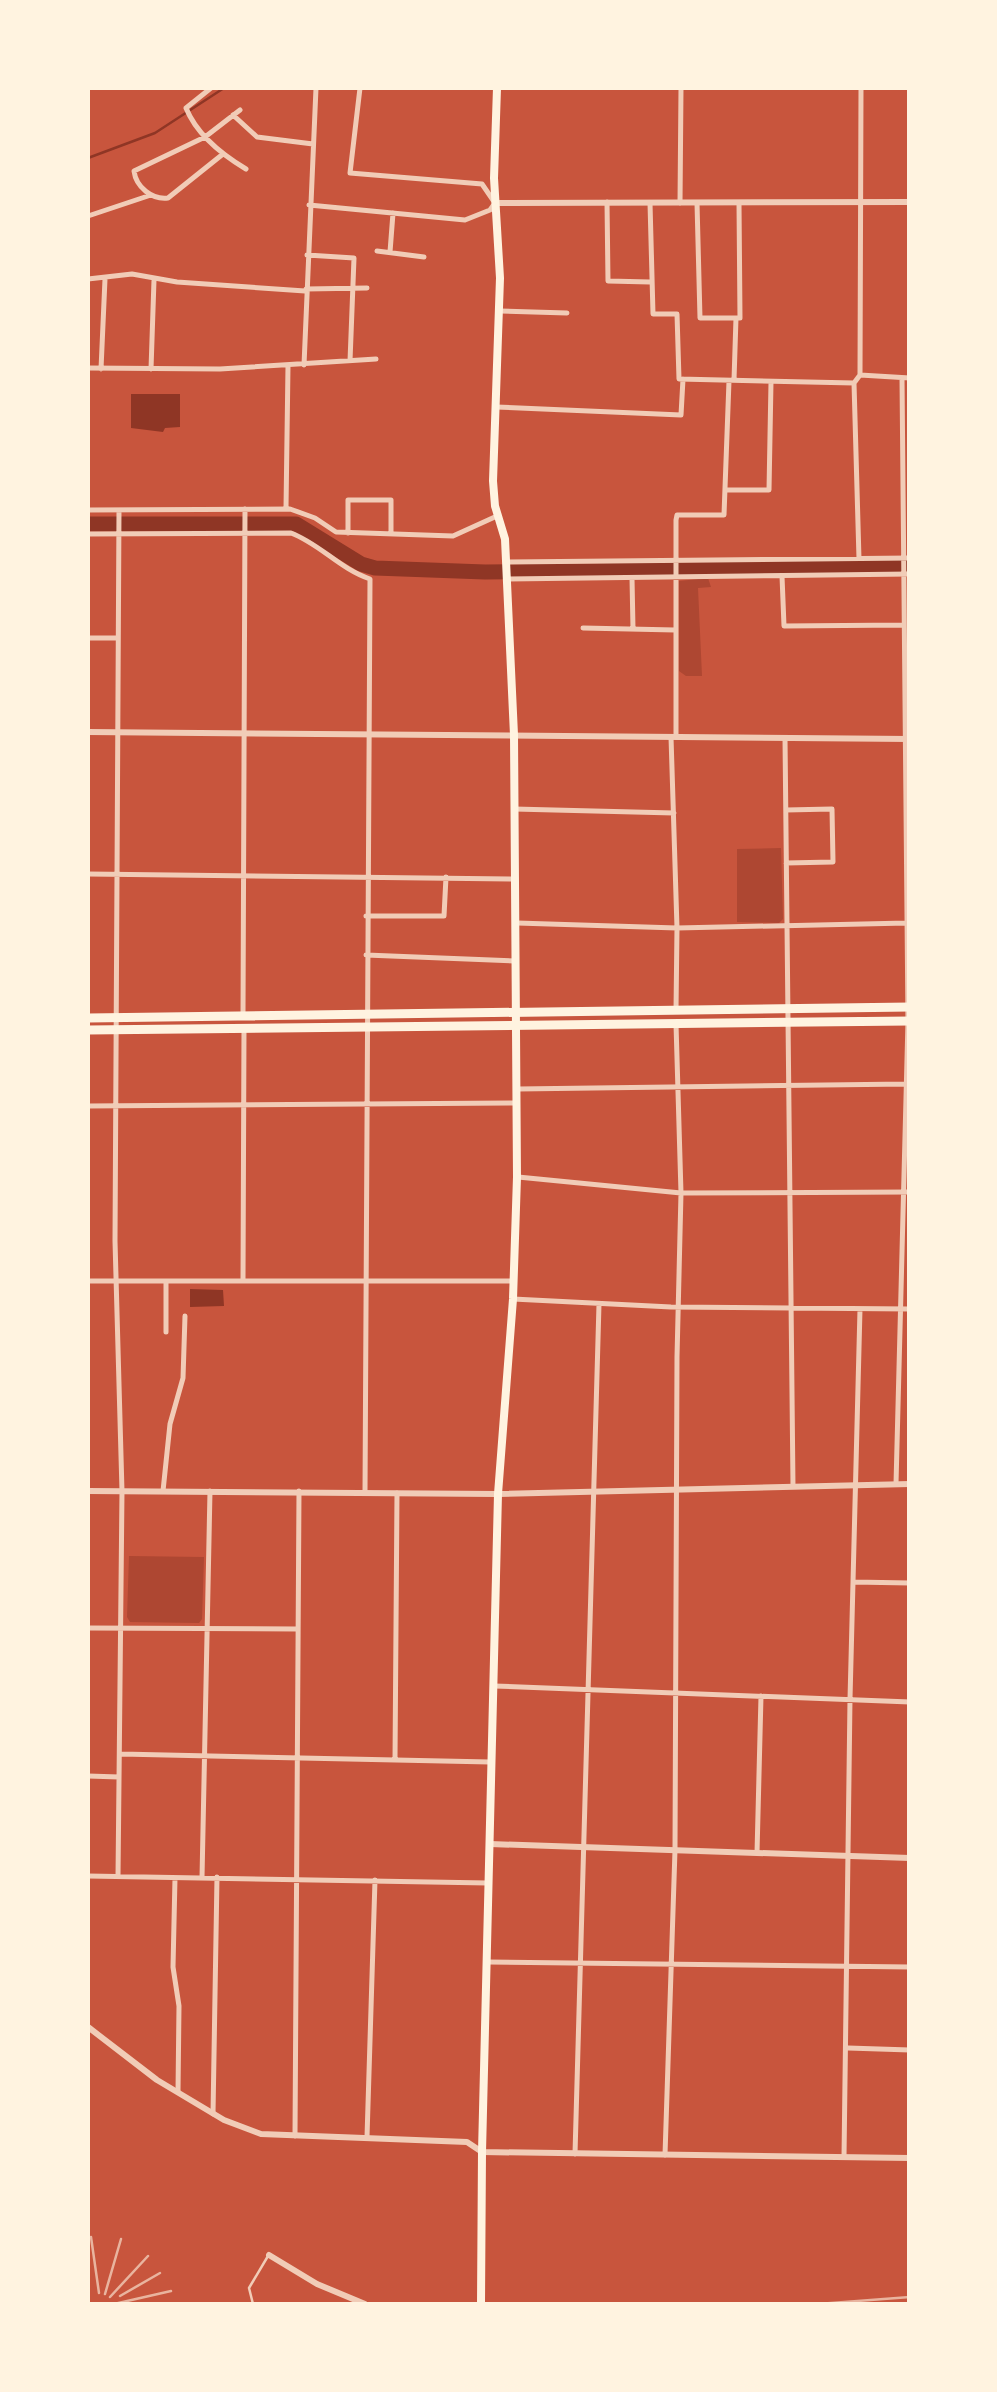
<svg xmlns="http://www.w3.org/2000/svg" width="997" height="2392" font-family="'Source Serif 4',serif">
<rect width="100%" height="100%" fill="#c8553d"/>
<!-- green -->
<path fill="#ae4732" d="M708,578L711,587L698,588L702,676H686L679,671V581Z
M781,848L783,919L779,923L737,922V849Z
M129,1556L204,1557L202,1619L199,1623L130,1622L127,1617Z"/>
<!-- water -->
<path fill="#8f3625" d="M131,394H180V427L165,428L163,432L131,428Z
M190,1289L223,1290L224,1306L190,1307Z"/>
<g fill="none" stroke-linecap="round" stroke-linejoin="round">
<!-- stream -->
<path stroke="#8f3625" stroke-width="2.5" d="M88,158L155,133L224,88"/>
<!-- river -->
<path stroke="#8f3625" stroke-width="15" d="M88,524H296L361,564L375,568L485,572L910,567"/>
<!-- service -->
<path stroke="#f1ccb7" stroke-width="2.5" d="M253,2304L249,2288L268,2256"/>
<!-- minor -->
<path stroke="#f1ccb7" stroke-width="5" d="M211,88L186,108C197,135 221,154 246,169
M233,115L257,137L313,144
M223,154L168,198C152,200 136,187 134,171L205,137L240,110
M607,202L608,281L650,282
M650,203L653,314H677L679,379L854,383
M680,203L681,88
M697,203L700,318H740L739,203
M309,205L465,220L490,210L495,203L482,184L350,173L360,88
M88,216L151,195
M377,251L424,257
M390,252L393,213
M307,255L354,258L350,361
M88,279L132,274L177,282L305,291
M306,289L367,288
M500,311L567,313
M304,365L316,88
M88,368L220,369L376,359
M101,369L105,279
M151,369L154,280
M860,375L910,378
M734,380L736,318
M496,407L681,415L683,379
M725,490H769L771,382
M286,508L288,366
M88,510L290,509L315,518L336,532L453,536L497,516
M348,533V500H391V534
M88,534L291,533C320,544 340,569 370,579L365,1492
M859,559L854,383L860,375L861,88
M508,562L910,558
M782,576L784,626L904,625
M632,578L633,629
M508,579L910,574
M583,628L675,630
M88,638H118
M671,737L677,928L676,1010
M676,737V520L677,515H724L729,381
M785,738L793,1486
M514,809L674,813
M786,810L832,809L833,862L786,863
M88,874L513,879
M366,916H444L446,877
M517,923L677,928L907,923
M366,955L516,961
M243,1016L245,509
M518,1089L907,1084
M88,1106L517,1103
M518,1177L681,1193L910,1192
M243,1280L244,1028
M88,1281H514
M513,1299L671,1307L910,1309
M166,1332V1281
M896,1484L908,1021L902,378
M163,1491L170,1424L183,1378L185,1316
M853,1582L910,1583
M88,1628L297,1629
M494,1686L910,1702
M121,1754L490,1762
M395,1760L397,1493
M88,1776L119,1777
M757,1853L761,1696
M88,1876L488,1883
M118,1877L122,1491L115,1241L119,510
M175,1878L173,1967L179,2006L178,2092
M202,1878L210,1491
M488,1962L910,1967
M848,2048L910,2050
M213,2114L217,1877
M295,2136L299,1491
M367,2137L375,1880
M575,2154L599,1304
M665,2155L675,1850L677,1357L681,1193L676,1024
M844,2157L850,1699L860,1309"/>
<!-- tertiary -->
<path stroke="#f1ccb7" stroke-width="6" d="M495,203L910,202
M88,732L910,739
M88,1491L498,1494L910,1484
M490,1844L910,1858
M88,2027L157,2080L224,2120L261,2134L467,2142L482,2152L910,2158
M269,2255L317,2284L365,2304"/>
<!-- secondary -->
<path stroke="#fff3e0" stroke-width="8" d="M481,2304L482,2152L498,1494L513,1299L517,1177L514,735L505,539L495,506L493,481L500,278L494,178L497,88"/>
<!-- primary -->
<path stroke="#fff3e0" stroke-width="9" d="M88,1018L910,1007
M88,1030L910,1021"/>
<!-- rail -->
<path stroke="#e9b49f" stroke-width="2.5" d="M91,2237L99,2293
M105,2294L121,2239
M120,2296L160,2273
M110,2297L148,2256
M114,2304L171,2291
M818,2304L910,2297"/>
</g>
<!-- border -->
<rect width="997" height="2392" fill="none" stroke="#fff3e0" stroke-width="180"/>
</svg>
